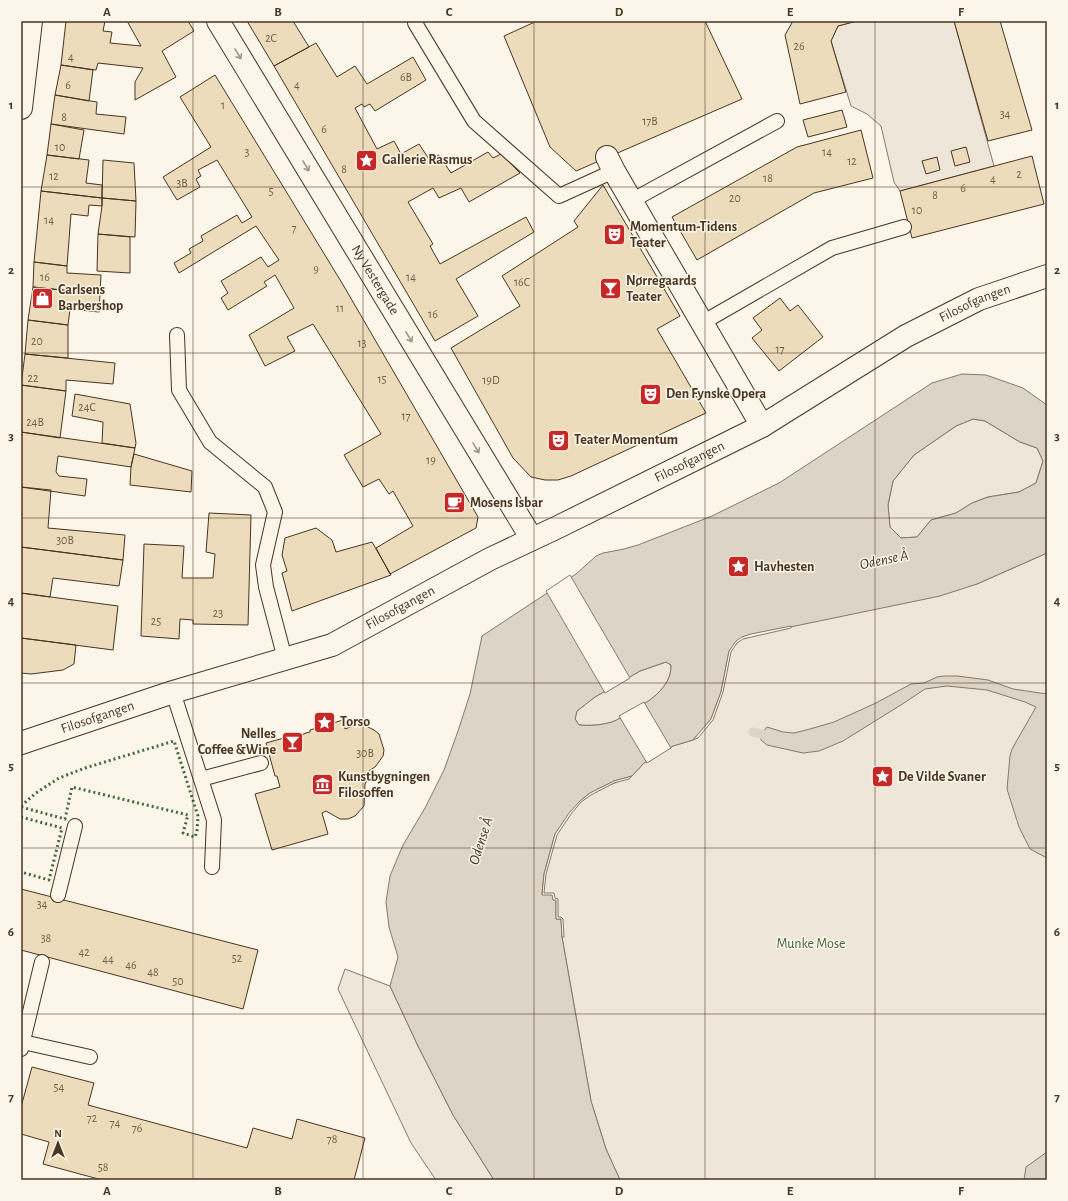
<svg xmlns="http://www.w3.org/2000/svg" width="1068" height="1201" font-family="'Alegreya Sans',sans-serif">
	<rect width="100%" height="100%" fill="#fbf6e9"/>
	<path fill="#ede6d9" stroke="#887966" d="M857 21H954L994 166 900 191 894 182 881 126 867 114 851 106 831 41 838 26Z
		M973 419 985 421 1020 442 1037 448 1043 461 1036 483 1019 492 988 497 972 503 956 513 931 520 917 537 901 538 890 527 888 505 893 481 914 455 956 426Z
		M1047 553V1180H620L606 1149 591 1101 562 937 561 919H556L542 895 544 874 555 834 569 813 590 793 632 776 644 763 673 746 693 740 729 651 736 641 751 634 977 584Z
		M666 662 671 665C672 688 647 703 629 713 624 716 618 720 612 722 602 725 590 726 579 725L575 719 577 711 595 697 640 671Z
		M345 969 390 986 418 1046 453 1115 494 1180H436L411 1143 338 989Z"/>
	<path fill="#dcd4c6" stroke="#887966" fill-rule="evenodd" d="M962 374 986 375 1023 388 1047 405V553L977 584 940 596 742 637 729 651 721 692 711 719 693 740 673 746 644 763 632 776 614 781 590 793 580 801 555 834 544 874 542 894 553 895V900L556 899V919H561L562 937 591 1101 606 1149 620 1180H494L453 1115 418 1046 390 986 398 957 389 927 386 902 390 876 403 845 425 808 444 770 458 731 470 694 482 636 576 574 596 556 603 553 624 549 638 545 712 516 779 483 932 383ZM973 419 985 421 1020 442 1037 448 1043 461 1036 483 1019 492 988 497 972 503 956 513 931 520 917 537 901 538 890 527 888 505 893 481 914 455 956 426ZM666 662 671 665C672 688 647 703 629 713 623 716 618 720 612 722 602 725 590 726 579 725L575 719 577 711 595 697 640 671Z
		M944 676H957L988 680 1013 689 1047 694V858L1030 849 1019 827 1007 789 1010 756 1012 749 1036 707 1025 702 987 690 947 686 925 689 904 703 843 741 819 751 803 753 767 745 761 740V734L767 727 783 732 794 733 810 729 834 722 876 703 911 684 924 683 937 677Z
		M1047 1152V1180H1024L1026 1167Z"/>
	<path fill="#fbf6e9" stroke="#887966" d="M570 575 630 678 605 693 546 591Z
		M791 626V628L743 639 737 643 731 652 723 692 713 720 698 738 693 740 711 719 721 692 729 651 736 641 742 637 751 634Z
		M644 702 671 748 647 763 619 716Z
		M632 776 629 779 614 783 591 795 581 802 571 814 557 835 546 874 544 893H554L555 898 558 899V917H561L563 919 564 937H562L561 919H556V900H553L552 895H542L544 874 555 834 569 813 580 801 590 793 614 781Z"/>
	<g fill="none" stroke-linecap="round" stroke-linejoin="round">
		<path stroke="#dcd4c6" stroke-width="9" d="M753 732 773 737"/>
	</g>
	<path fill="#ecdcbc" stroke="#4a3520" d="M66 21H105L103 31 112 32 110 43 141 46 127 21H188L194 31 162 51 176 77 135 100V82L143 68 98 63 96 70 61 65Z
		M247 21H293L309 47 274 66Z
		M537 21H705L742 99 576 171 550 147 504 36Z
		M793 21H857L838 26 831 41 846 92 800 104 785 35Z
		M954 21H1000L1032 130 988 141Z
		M316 43 337 77 355 66 367 84 413 57 426 80 375 111 370 104 364 107 362 104 355 108 377 149 394 141 401 154 419 144 429 159 439 155 451 173 488 152 493 158 501 154 520 173 469 202 461 188 439 198 433 188 408 202 433 244 430 246 440 264 526 217 534 232 456 279 478 316 435 341 274 66Z
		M61 65 93 70 89 101 55 95Z
		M215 75 342 283 478 517 476 528 390 574 376 548 413 526 393 491 389 494 379 479 363 487 344 455 381 434 313 324 287 337 295 351 265 366 249 335 294 308 275 275 264 282 267 286 228 310 221 298 228 293 221 281 261 257 268 267 279 260 256 226 179 273 174 263 191 253 189 249 203 241 201 236 237 215 242 223 252 217 217 160 198 170 201 176 196 179 200 187 177 200 163 177 211 147 180 97Z
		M55 95 97 102 96 114 126 117 124 134 51 124Z
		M842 110 847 127 808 137 803 120Z
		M51 124 84 130 79 159 47 155Z
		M861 130 873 178 814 193 697 260 672 217 797 147Z
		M966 147 970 162 955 166 951 151Z
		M47 155 89 160 86 183 102 185V198L41 191Z
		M1032 156 1044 204 912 238 900 191Z
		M937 157 940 170 926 174 922 161Z
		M103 160 134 163 136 201 102 198Z
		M603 185 680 316 657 329 706 413 571 476 558 480H545L531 477 513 458 451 348 520 306 502 276 578 227 574 221Z
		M41 191 102 198V206L89 205 88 216 71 214 67 266 34 262Z
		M102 198 136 201 135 237 98 234 102 206Z
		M98 234 130 237V273L97 271Z
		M34 262 67 266V273L101 275 100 294 33 287Z
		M33 287 100 294 99 312 70 309 68 325 28 320Z
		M780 298 790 311 798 305 823 337 779 371 752 338 762 330 753 318Z
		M28 320 68 325V358L25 354Z
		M25 354 115 363 113 384 66 380V391L21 385Z
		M21 385 66 391 60 438 21 432Z
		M75 394 130 404 136 443 135 448 102 443 103 422 72 416Z
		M21 432 135 448 131 467 58 456 56 472 59 476 87 479 85 496 21 487Z
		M134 454 192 471 191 492 130 485 131 467Z
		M21 487 51 490 48 528 125 535 123 560 21 547Z
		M209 513 251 515 248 625 193 624V620L180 619 179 639 141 636 144 544 184 546 182 578H213L215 554 206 552Z
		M316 528 332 540 336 552 372 542 391 575 292 611 282 573 287 571 282 555 285 538Z
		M21 547 123 560 119 586 53 578 50 597 21 593Z
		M21 593 118 606 113 650 21 638Z
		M21 638 76 645 74 664 63 670 31 674 21 673Z
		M343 720 345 729 353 726 360 725 366 726 374 730 379 734 384 750 383 756 376 766 369 771 368 779 365 784 364 806 355 816 348 819H340L326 811 322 813 328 834 272 850 255 794 280 787 277 776H275L266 743 298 734 299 736 306 733 310 732V730Z
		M21 889 258 950 243 1009 21 950Z
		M32 1067 94 1083 88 1105 247 1148 253 1128 292 1139 297 1119 365 1138 354 1180H102L43 1164 49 1142 21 1134V1107Z"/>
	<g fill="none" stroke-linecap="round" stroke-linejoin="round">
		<defs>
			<path id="service" d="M415 21V23L474 121 559 196 614 171
				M631 201 777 121
				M702 323 832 248 904 227
				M177 335 179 390 210 442 265 487 275 512 263 565 266 587 285 659
				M173 692 214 820 212 867
				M201 779 261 763
				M58 895 75 826
				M23 1042 90 1057
				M21 1049 42 962"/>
			<g id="minor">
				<path id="s1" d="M218 21 532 539"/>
				<path d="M21 108 31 21"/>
				<path d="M607 157 614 171 762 426"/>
			</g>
			<g id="secondary">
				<path id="s2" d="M21 743 173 692 332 645 490 559 558 527 762 426 906 336 979 299 1047 276"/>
			</g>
		</defs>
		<use href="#service" stroke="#4a3520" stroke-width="16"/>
		<use href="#minor" stroke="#4a3520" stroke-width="24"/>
		<use href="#secondary" stroke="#4a3520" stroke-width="24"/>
		<use href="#service" stroke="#fbf6e9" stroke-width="14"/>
		<use href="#minor" stroke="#fbf6e9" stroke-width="22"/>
		<use href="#secondary" stroke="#fbf6e9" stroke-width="22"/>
		<path stroke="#436837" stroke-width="3" stroke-dasharray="2 3" stroke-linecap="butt" d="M21 806 36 793 59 778 85 768 174 741 198 816 197 831 195 837 183 833 188 815 72 787 65 819 21 807
			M21 817 62 828 49 880 21 872"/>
	</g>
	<defs><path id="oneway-shaft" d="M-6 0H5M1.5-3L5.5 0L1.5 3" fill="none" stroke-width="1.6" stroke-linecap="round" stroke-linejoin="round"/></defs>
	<g stroke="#a29684">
		<use href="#oneway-shaft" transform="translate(238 54) rotate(59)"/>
		<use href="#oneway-shaft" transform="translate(306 166) rotate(59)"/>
		<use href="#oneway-shaft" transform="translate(409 337) rotate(59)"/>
		<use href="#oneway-shaft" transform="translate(476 448) rotate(59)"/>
	</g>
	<path fill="none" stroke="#4a3520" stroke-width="1" stroke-opacity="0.55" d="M193 21V1180M363 21V1180M534 21V1180M705 21V1180M875 21V1180M21 187H1047M21 353H1047M21 518H1047M21 683H1047M21 848H1047M21 1014H1047"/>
	<defs>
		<symbol id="sight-square" viewBox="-11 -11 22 22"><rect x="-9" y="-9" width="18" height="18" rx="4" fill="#c62828" stroke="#fbf6e9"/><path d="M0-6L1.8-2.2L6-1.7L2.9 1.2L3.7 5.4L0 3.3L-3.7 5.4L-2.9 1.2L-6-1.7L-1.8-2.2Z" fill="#fff"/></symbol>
		<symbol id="theatre-square" viewBox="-11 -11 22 22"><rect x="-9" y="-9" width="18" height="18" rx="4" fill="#c62828" stroke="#fbf6e9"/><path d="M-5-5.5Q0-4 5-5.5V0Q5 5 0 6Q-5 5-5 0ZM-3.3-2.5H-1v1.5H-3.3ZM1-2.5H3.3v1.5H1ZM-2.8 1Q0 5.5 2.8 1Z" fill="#fff"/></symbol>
		<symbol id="bar-square" viewBox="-11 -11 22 22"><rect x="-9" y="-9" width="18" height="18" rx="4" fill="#c62828" stroke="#fbf6e9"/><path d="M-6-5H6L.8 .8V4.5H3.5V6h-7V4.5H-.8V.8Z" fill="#fff"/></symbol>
		<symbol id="shop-square" viewBox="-11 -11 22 22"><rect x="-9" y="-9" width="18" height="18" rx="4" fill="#c62828" stroke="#fbf6e9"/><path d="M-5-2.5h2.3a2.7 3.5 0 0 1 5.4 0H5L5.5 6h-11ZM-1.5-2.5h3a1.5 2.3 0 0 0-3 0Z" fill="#fff"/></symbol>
		<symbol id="cafe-square" viewBox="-11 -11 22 22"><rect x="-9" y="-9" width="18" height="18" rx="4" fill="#c62828" stroke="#fbf6e9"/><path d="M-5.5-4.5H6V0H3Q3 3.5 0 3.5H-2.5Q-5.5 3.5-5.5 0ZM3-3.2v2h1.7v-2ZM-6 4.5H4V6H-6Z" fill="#fff"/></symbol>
		<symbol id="museum-square" viewBox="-11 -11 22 22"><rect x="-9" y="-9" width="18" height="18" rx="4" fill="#c62828" stroke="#fbf6e9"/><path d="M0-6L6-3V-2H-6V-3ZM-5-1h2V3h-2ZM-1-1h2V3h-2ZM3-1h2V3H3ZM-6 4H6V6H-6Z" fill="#fff"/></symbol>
	</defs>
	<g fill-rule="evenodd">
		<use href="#sight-square" x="354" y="148" width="25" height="25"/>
		<use href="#theatre-square" x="602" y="222" width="25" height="25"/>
		<use href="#bar-square" x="598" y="276" width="25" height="25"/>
		<use href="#shop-square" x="30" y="286" width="25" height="25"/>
		<use href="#theatre-square" x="638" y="382" width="25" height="25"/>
		<use href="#theatre-square" x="546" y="428" width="25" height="25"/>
		<use href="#cafe-square" x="442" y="490" width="25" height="25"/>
		<use href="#sight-square" x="726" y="554" width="25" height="25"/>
		<use href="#sight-square" x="312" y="710" width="25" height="25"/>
		<use href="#bar-square" x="280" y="730" width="25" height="25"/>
		<use href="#sight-square" x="870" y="764" width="25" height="25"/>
		<use href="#museum-square" x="310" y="772" width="25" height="25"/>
	</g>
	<g text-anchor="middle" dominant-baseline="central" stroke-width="3" stroke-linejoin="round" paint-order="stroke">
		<g font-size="12" fill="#725f47">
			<text x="271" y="38">2C</text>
			<text x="799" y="46">26</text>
			<text x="71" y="57">4</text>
			<text x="406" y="77">6B</text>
			<text x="68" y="85">6</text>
			<text x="297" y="85">4</text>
			<text x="223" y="105">1</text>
			<text x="1005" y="114">34</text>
			<text x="64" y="117">8</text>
			<text x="650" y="121">17B</text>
			<text x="324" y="129">6</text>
			<text x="60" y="147">10</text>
			<text x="247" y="152">3</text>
			<text x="827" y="152">14</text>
			<text x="852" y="161">12</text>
			<text x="344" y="169">8</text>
			<text x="1019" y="174">2</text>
			<text x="54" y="176">12</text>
			<text x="768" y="178">18</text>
			<text x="993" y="179">4</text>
			<text x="182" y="183">3B</text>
			<text x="963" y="188">6</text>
			<text x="271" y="191">5</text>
			<text x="935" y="195">8</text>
			<text x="735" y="198">20</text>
			<text x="917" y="210">10</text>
			<text x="49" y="220">14</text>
			<text x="294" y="228">7</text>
			<text x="316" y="269">9</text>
			<text x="45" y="277">16</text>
			<text x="411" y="277">14</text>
			<text x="522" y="282">16C</text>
			<text x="340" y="308">11</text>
			<text x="433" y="314">16</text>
			<text x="37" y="341">20</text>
			<text x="362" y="343">13</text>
			<text x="780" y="349">17</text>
			<text x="33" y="378">22</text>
			<text x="382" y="379">15</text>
			<text x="491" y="380">19D</text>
			<text x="87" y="407">24C</text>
			<text x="406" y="416">17</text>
			<text x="35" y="422">24B</text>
			<text x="431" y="460">19</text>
			<text x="65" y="540">30B</text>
			<text x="218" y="613">23</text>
			<text x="156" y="621">25</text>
			<text x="365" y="753">30B</text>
			<text x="42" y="904">34</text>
			<text x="46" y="938">38</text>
			<text x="84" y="952">42</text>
			<text x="237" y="958">52</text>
			<text x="108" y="959">44</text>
			<text x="131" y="965">46</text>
			<text x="153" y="972">48</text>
			<text x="178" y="981">50</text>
			<text x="59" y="1087">54</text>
			<text x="92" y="1118">72</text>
			<text x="115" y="1123">74</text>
			<text x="137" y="1128">76</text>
			<text x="332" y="1139">78</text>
			<text x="103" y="1167">58</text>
		</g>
		<g font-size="14" font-weight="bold" fill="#4a3520" stroke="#fbf6e9" text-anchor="start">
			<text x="382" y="160">Gallerie Rasmus</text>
			<text x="630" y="227">Momentum-Tidens<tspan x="630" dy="16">Teater</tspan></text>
			<text x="626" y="281">Nørregaards<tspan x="626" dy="16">Teater</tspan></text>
			<text x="58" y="290">Carlsens<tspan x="58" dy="16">Barbershop</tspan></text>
			<text x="666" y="394">Den Fynske Opera</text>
			<text x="574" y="440">Teater Momentum</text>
			<text x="470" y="503">Mosens Isbar</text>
			<text x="754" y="567">Havhesten</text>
			<text x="340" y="722">Torso</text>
			<text x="276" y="734" text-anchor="end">Nelles<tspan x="276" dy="16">Coffee &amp;Wine</tspan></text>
			<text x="338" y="777">Kunstbygningen<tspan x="338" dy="16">Filosoffen</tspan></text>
			<text x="898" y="777">De Vilde Svaner</text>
		</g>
		<g font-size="14" fill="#4a3520" stroke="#fbf6e9">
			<text stroke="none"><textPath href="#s1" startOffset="303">Ny Vestergade</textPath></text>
			<text stroke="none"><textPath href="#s2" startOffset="1055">Filosofgangen</textPath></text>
			<text stroke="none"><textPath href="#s2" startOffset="728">Filosofgangen</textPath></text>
			<text stroke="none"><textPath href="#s2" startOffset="404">Filosofgangen</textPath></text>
			<text stroke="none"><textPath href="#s2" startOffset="81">Filosofgangen</textPath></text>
		</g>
		<g font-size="14" fill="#436837" stroke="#fbf6e9">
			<text x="811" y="944">Munke Mose</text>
		</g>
		<g font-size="15" font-style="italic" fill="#4a3520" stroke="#fbf6e9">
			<text transform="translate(884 560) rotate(-12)">Odense Å</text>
			<text transform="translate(481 841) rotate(-72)">Odense Å</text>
		</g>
	</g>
	<rect width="1068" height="1201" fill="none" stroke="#fbf6e9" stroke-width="44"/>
	<g transform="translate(58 1143)" stroke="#fbf6e9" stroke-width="3" paint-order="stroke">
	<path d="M0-3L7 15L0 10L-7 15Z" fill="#4a3520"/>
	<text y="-6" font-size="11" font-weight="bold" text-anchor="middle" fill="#4a3520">N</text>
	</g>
	<rect x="22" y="22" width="1024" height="1157" fill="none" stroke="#4a3520" stroke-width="1.5"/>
	<g font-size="13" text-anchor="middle" font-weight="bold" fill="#4a3520">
		<text x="107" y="16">A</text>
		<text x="278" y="16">B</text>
		<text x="449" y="16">C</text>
		<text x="619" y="16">D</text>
		<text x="790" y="16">E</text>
		<text x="961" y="16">F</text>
		<text x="11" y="109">1</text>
		<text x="1057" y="109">1</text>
		<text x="11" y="274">2</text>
		<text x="1057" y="274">2</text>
		<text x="11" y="440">3</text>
		<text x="1057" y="440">3</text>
		<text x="11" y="605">4</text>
		<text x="1057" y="605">4</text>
		<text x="11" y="770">5</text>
		<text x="1057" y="770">5</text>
		<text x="11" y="936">6</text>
		<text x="1057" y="936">6</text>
		<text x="11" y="1101">7</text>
		<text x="1057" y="1101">7</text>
		<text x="107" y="1195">A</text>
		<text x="278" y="1195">B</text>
		<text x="449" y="1195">C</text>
		<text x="619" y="1195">D</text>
		<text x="790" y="1195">E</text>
		<text x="961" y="1195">F</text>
	</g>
</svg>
